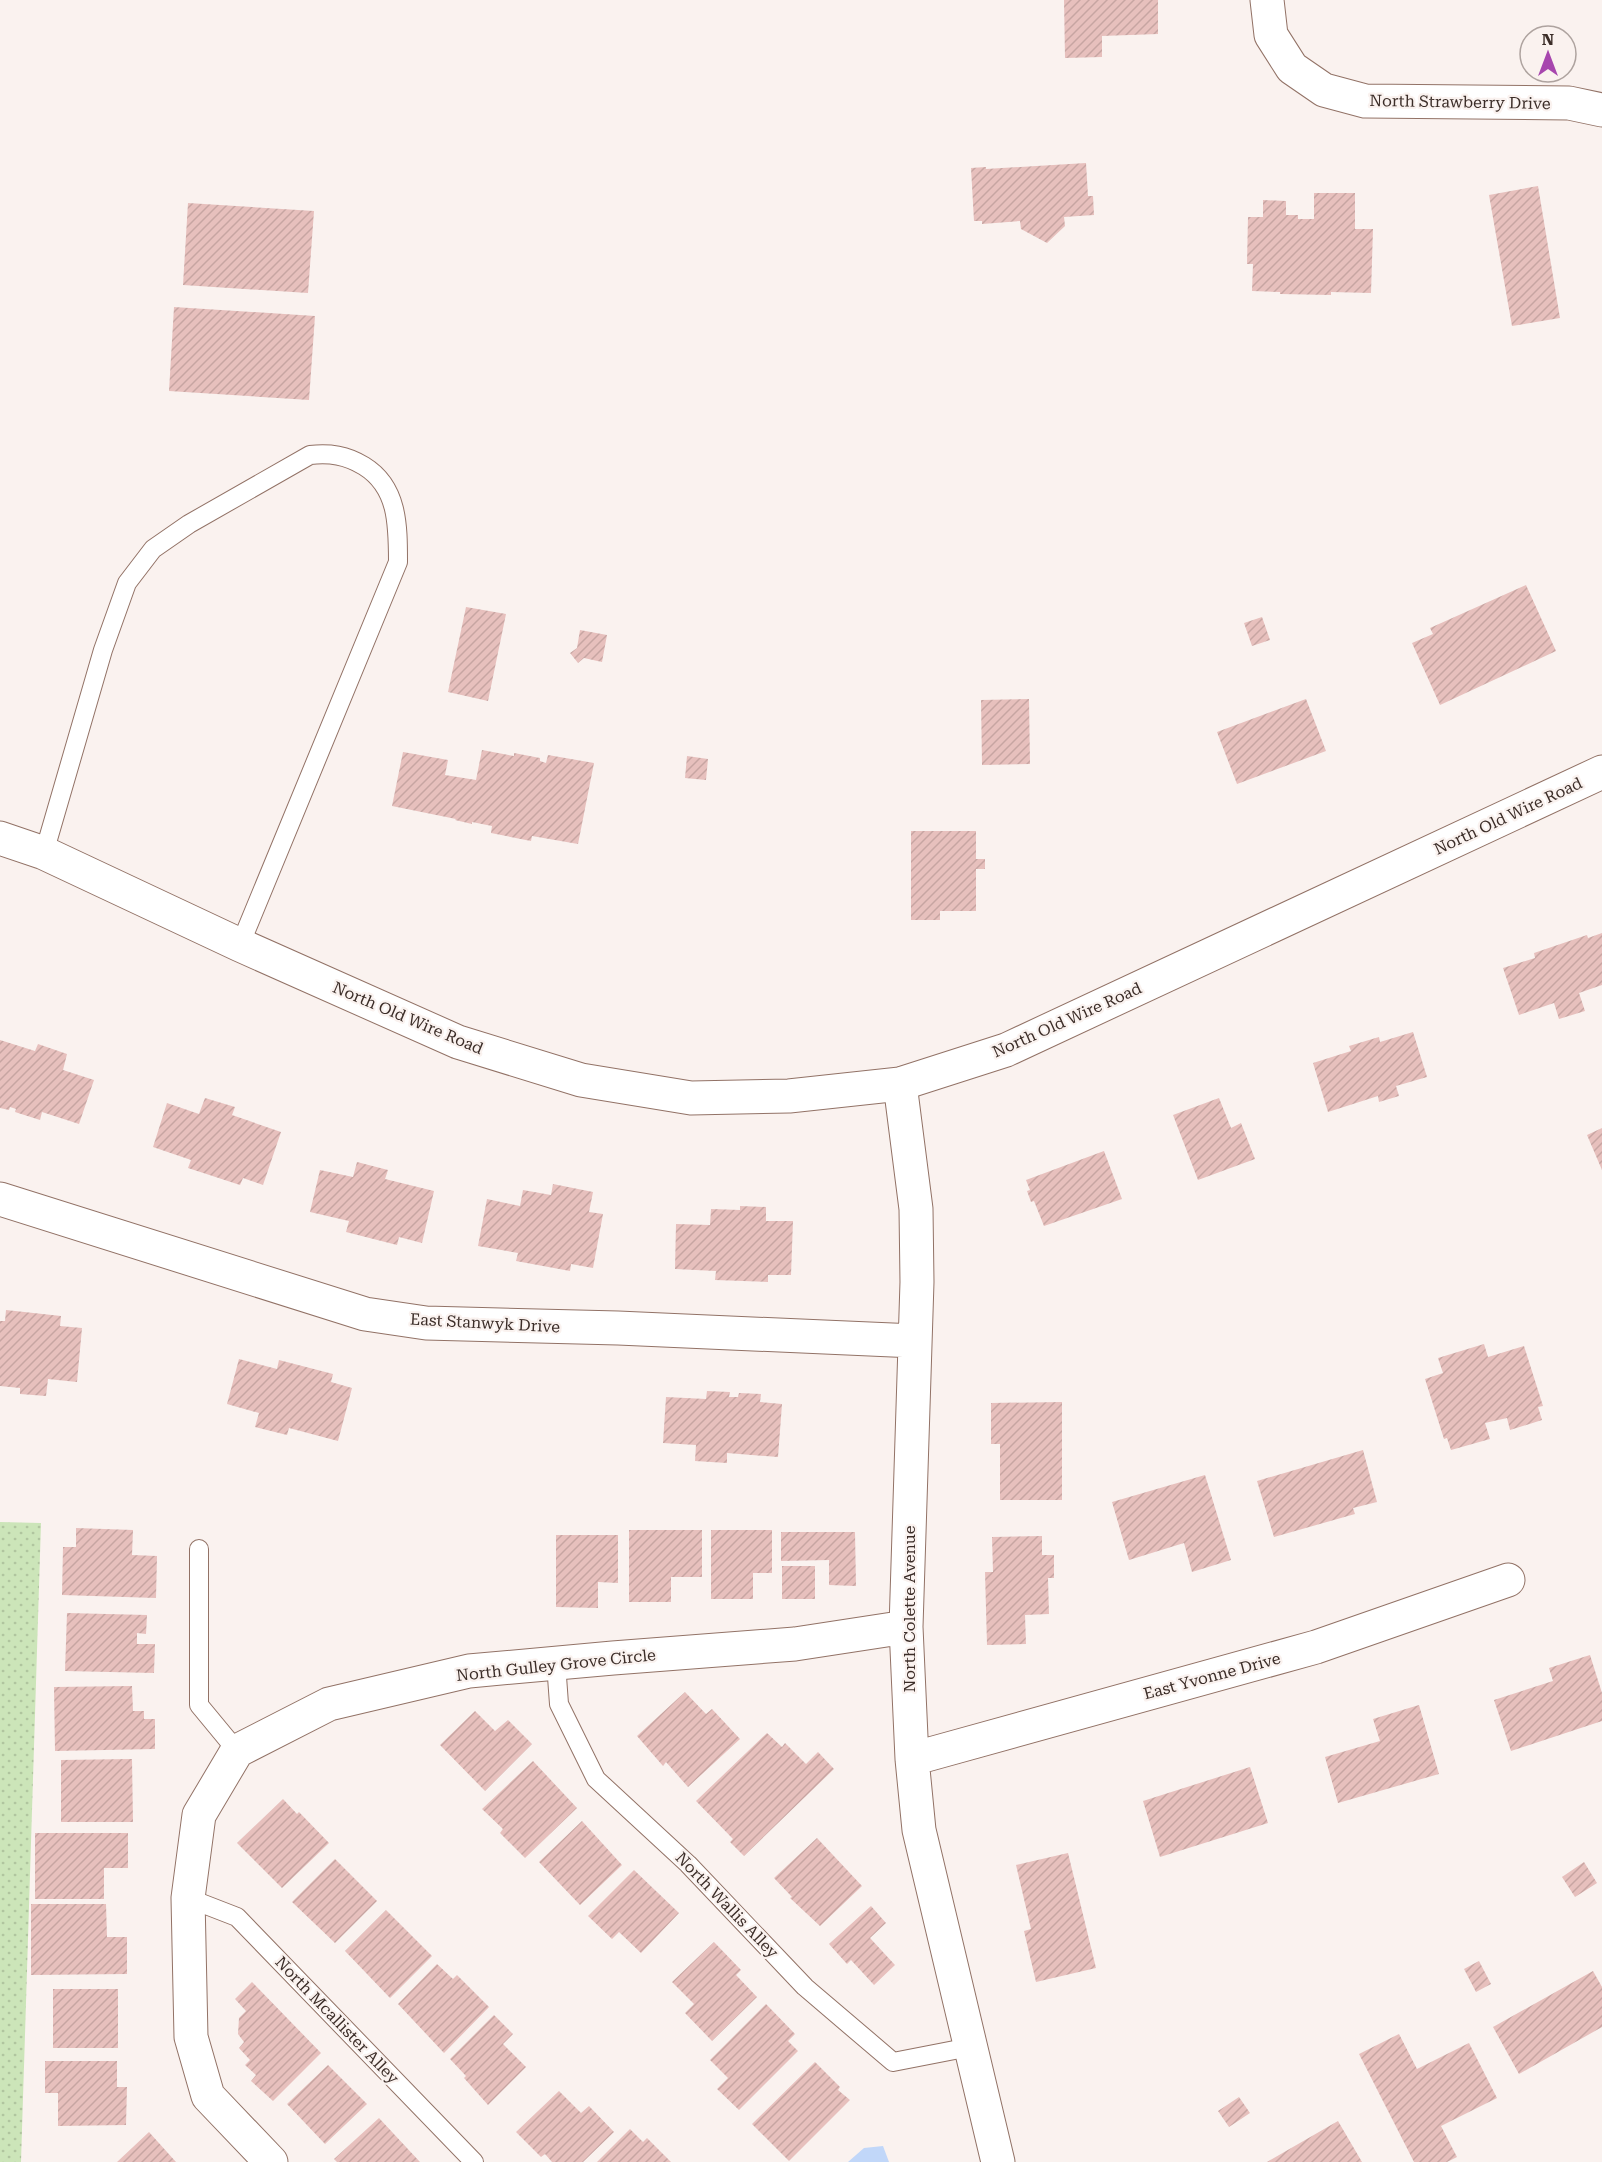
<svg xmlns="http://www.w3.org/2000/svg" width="1602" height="2162" font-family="'Roboto Serif',serif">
	<defs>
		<pattern id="grass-dots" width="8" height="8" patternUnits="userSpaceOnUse" patternTransform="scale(1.5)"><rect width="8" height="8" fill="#cce5b9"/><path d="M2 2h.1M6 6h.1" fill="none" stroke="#b0c59f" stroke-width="1.8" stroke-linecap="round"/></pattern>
		<pattern id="building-hatch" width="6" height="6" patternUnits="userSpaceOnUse" patternTransform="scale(1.5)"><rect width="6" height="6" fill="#e7c0bd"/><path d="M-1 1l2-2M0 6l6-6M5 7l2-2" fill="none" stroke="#c7a5a2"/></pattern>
	</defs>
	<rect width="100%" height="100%" fill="#faf2ef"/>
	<path fill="url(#grass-dots)" d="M0 1522 41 1523 21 2162H0Z"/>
	<path fill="#c1d7f9" d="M883 2146 889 2162H848L864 2148Z"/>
	<path fill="url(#building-hatch)" d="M1064 0H1158V34L1102 36V57L1065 58Z
		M1086 163 1088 196H1093L1094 215 1064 217 1065 226 1047 243 1021 229 1020 221 982 224V221H974L971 168 986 167V169Z
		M1538 186 1560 318 1512 326 1489 195Z
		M1314 193H1355V229H1373L1371 293 1331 292V295L1280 294V292L1252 291 1253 264H1247L1248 217H1263V200L1286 201V215H1298V219H1314Z
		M188 203 314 211 308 293 183 285Z
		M174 307 315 316 309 400 169 391Z
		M1526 585 1556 651 1440 705 1412 643 1433 634 1430 628Z
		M466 607 506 614 488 701 448 692Z
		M1262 617 1270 640 1252 646 1244 623Z
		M580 630 607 635 602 662 584 658 578 663 570 653 577 648Z
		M1029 699 1030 764 982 765 981 700Z
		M1306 699 1326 751 1237 784 1217 732Z
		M482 750 514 756V753L540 758V761L546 763 548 755 594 763 578 844 532 836 531 841 491 833 492 826 472 822V824L455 820 456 819 392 806 403 752 448 760 445 775 476 780Z
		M687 756 708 759 706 780 685 778Z
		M911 831H976V859H985V869H976V911H940V920H911Z
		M1602 933V985L1579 993 1585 1011 1559 1019 1554 1003 1519 1015 1503 968 1535 958 1534 953 1587 935 1588 938Z
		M1413 1032 1427 1077 1396 1086 1399 1096 1379 1102 1378 1096 1328 1112 1313 1063 1351 1051 1349 1046 1379 1037 1380 1042Z
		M0 1040 35 1051 38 1044 67 1054 63 1070 94 1080 79 1124 42 1112 40 1120 15 1112 16 1109 10 1107 9 1110 0 1108Z
		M205 1098 235 1107 232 1115 281 1132 263 1185 243 1178 240 1185 188 1168 191 1160 153 1147 167 1103 199 1114Z
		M1219 1098 1231 1128 1241 1123 1255 1159 1198 1180 1173 1115Z
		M1602 1128V1170L1587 1135Z
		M1104 1151 1122 1199 1044 1226 1034 1201 1031 1202 1027 1191 1030 1190 1026 1180Z
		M357 1162 388 1170 385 1179 434 1191 422 1243 399 1237 397 1245 346 1232 349 1221 310 1212 320 1170 353 1177Z
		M553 1184 593 1192 589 1212 603 1214 593 1268 571 1264 570 1271 516 1261 518 1253 478 1246 487 1199 520 1206 523 1190 551 1195Z
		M740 1206 766 1207V1221H793L791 1275H768V1282L715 1280 716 1271 675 1269 676 1224 710 1225 711 1209 740 1210Z
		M6 1310 61 1316 60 1326 82 1328 77 1382 48 1379 46 1396 20 1394V1388L0 1386V1321H5Z
		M1484 1344 1488 1357 1524 1346 1543 1406 1538 1407 1542 1420 1510 1430 1507 1418 1485 1423 1490 1439 1451 1450 1447 1438 1444 1439 1425 1379 1443 1373 1438 1358Z
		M239 1359 277 1369 279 1360 333 1374 331 1382 352 1388 338 1441 289 1428 287 1435 255 1427 259 1413 227 1404Z
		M707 1391 730 1392 729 1397H738L739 1393 761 1394 760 1402 782 1404 778 1457 727 1453V1463L695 1461 696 1445 663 1443 666 1397 706 1399Z
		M1062 1402V1500H1000V1444H991V1403Z
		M1363 1450 1377 1502 1353 1508 1355 1514 1274 1537 1257 1481Z
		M1205 1475 1231 1560 1192 1572 1184 1543 1129 1560 1112 1502Z
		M76 1528 133 1530 132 1555 157 1556 156 1598 62 1595 63 1547H76Z
		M629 1530H702V1577H671V1602H629Z
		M711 1530H772V1573H753V1599H711Z
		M781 1532H855L856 1586 829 1585V1560L781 1561Z
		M556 1535H618V1583L598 1582V1608L556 1607Z
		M1042 1536V1555H1054V1578H1048L1049 1614 1025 1615 1026 1644 987 1645 985 1572H993L992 1537Z
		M782 1566H815V1599H782Z
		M67 1613 147 1615 146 1634 137 1633V1644H155L154 1673 65 1671Z
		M1590 1655 1602 1693V1721L1511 1751 1494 1700 1553 1681 1549 1668Z
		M132 1686 133 1711H144V1719H155V1749L55 1751 54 1687Z
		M685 1692 706 1714 712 1709 740 1739 688 1787 666 1762 663 1766 637 1736Z
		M1419 1705 1439 1774 1338 1803 1325 1757 1380 1741 1373 1719Z
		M475 1711 495 1731 508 1720 532 1744 485 1791 440 1745Z
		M767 1733 782 1747 785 1743 806 1764 818 1752 834 1769 744 1856 730 1842 733 1839 696 1801Z
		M132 1759 133 1822H61V1760Z
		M533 1761 577 1808 525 1858 500 1833 503 1829 482 1809Z
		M1250 1767 1268 1823 1160 1857 1143 1801Z
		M283 1799 297 1814 299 1812 329 1843 282 1888 237 1843Z
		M582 1821 622 1865 580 1905 539 1862Z
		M35 1833H128V1868H104V1899H35Z
		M817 1838 862 1886 820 1926 790 1898 792 1897 774 1878Z
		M1068 1853 1096 1968 1036 1982 1024 1931 1031 1929 1016 1865Z
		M335 1859 377 1901 335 1943 292 1902Z
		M1584 1862 1597 1883 1575 1897 1562 1877Z
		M634 1870 679 1913 641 1953 619 1932 612 1939 588 1916Z
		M31 1904H106L107 1937H127V1974L31 1975Z
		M871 1906 886 1923 870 1938 895 1965 874 1985 851 1960 847 1964 829 1944Z
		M386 1910 432 1956 390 1998 345 1951Z
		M714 1942 741 1970 736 1975 757 1997 712 2041 685 2013 694 2004 672 1982Z
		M1479 1961 1491 1984 1476 1992 1464 1969Z
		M437 1964 453 1979 457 1975 489 2007 444 2053 398 2004Z
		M1593 1971 1602 1987V2027L1519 2074 1493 2027Z
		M252 1982 321 2053 273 2101 251 2081 256 2075 245 2065 250 2060 239 2048 244 2042 238 2034 239 2018 246 2011 235 1999Z
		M53 1989H118V2048H53Z
		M766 2004 795 2034 788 2041 798 2051 739 2110 717 2089 728 2078 710 2060Z
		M494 2015 513 2034 503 2044 526 2067 488 2105 464 2078 466 2076 450 2059Z
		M1399 2034 1417 2069 1469 2043 1497 2098 1441 2126 1457 2157 1447 2162H1414L1359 2054Z
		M45 2061H117V2087H127L126 2125 58 2126V2093H45Z
		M815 2062 840 2087 838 2090 850 2100 789 2161 752 2124Z
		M328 2065 367 2104 325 2144 287 2104Z
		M559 2091 581 2113 589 2106 614 2132 583 2162H552L545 2154 541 2157 516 2132Z
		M1239 2097 1250 2113 1229 2127 1218 2111Z
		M379 2118 420 2162H337L334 2159Z
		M1338 2121 1362 2162H1267Z
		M630 2129 643 2142 647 2138 671 2162H597Z
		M149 2132 176 2162H117Z"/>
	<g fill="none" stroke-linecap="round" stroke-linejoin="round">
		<defs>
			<path id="lane" d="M44 853 103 650 127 583 153 549 189 524 310 455C330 453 346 455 364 466 398 487 398 525 398 562L240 945
				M199 1549V1705L237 1751
				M556 1663 559 1704 596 1779 688 1864 805 1987 893 2062 970 2047
				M188 1898 237 1917 474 2162"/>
			<path id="street" d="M1267 0 1271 35 1292 68 1324 90 1365 101 1569 103 1602 110
				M900 1084 916 1209 917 1282 906 1627 912 1759 919 1830 998 2162
				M0 1199 365 1314 426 1323 618 1328 915 1341
				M912 1759 1316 1647 1508 1580
				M271 2162 208 2096 191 2037 188 1898 199 1815 237 1751 329 1704 469 1671 613 1658 795 1644 906 1627"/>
			<path id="secondary" d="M0 838 44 853 240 945 458 1042 581 1080 691 1098 789 1096 900 1084 1006 1050 1602 772"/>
		</defs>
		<use href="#lane" stroke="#927266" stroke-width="20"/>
		<use href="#street" stroke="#927266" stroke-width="35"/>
		<use href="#secondary" stroke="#927266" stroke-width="35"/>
		<use href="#lane" stroke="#fff" stroke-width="18"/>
		<use href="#street" stroke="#fff" stroke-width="33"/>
		<use href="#secondary" stroke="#fff" stroke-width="33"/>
	</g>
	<g text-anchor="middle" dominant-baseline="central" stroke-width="4.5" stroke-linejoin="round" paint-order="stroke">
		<g font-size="16" fill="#3b2d28" stroke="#faf2ef">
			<text transform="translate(1460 102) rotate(1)">North Strawberry Drive</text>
			<text transform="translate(1508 816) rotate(-25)">North Old Wire Road</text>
			<text transform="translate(408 1018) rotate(23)">North Old Wire Road</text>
			<text transform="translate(1067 1020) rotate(-24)">North Old Wire Road</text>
			<text transform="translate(485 1323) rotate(3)">East Stanwyk Drive</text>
			<text transform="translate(909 1609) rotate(-90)">North Colette Avenue</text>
			<text transform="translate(556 1665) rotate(-6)">North Gulley Grove Circle</text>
			<text transform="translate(1212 1676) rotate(-15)">East Yvonne Drive</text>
			<text transform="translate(727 1905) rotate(46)">North Wallis Alley</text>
			<text transform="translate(337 2020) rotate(46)">North Mcallister Alley</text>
		</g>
	</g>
	<g transform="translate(1548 54)"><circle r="28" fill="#faf2ef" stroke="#aea39f" stroke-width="1.5"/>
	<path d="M0-4.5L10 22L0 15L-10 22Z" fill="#a746ae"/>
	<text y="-9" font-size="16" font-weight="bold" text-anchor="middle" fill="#3b2d28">N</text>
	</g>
</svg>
